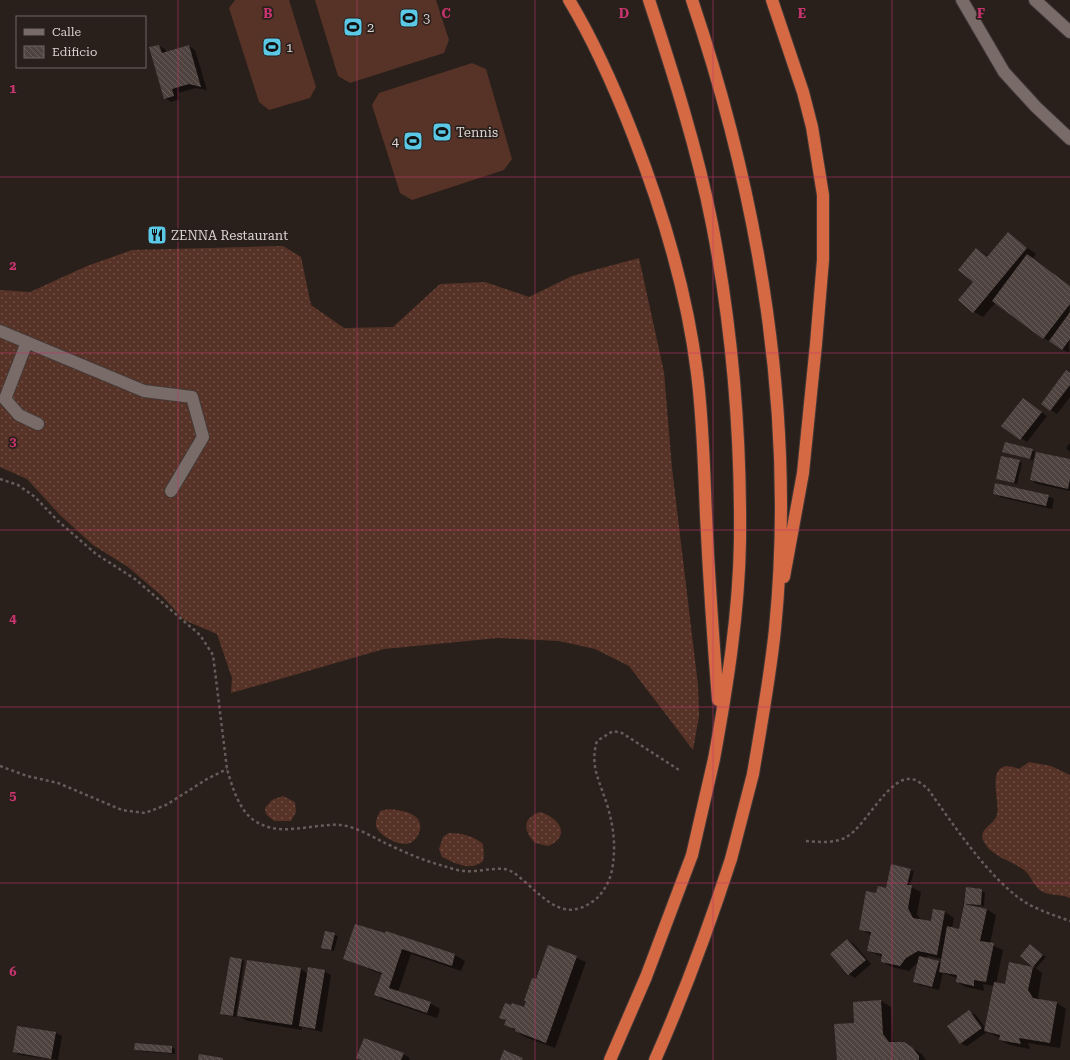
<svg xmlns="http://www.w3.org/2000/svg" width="1070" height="1060" font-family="'Roboto Serif',serif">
	<defs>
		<pattern id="grass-dots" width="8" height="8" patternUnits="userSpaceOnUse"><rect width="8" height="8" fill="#573327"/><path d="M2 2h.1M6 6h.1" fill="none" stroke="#6f5045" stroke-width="1.8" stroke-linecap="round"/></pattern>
		<pattern id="building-back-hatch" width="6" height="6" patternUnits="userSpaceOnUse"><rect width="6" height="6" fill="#4f433f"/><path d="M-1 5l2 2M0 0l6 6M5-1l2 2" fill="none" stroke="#685d5a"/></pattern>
	</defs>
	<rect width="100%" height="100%" fill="#291f1b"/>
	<path fill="url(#grass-dots)" d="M283 246 301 257 311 305 344 328 393 327 440 284 485 282 529 297 572 276 639 258 664 372 672 468 698 685 699 716 693 750 629 666 595 649 559 641 498 638 384 649 231 693 232 678 217 634 184 620 163 597 128 567 93 545 60 515 27 479 0 467V290L30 292 87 266 132 250Z
		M1029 762 1051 766 1070 775V898C1062 894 1051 896 1043 892 1033 887 1032 876 1024 870 1011 860 992 857 984 842 977 829 993 826 997 815 1001 803 982 754 1019 769Z
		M283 796 295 802 296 812 291 821H274L266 814 265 808 272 800Z
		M389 809C397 810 409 811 416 817 424 824 420 838 410 843 400 847 379 836 376 826 375 821 378 816 380 811Z
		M540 812C559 817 572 836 548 846L535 843C523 831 522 818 540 812Z
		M449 833C461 833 474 836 483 844L484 856 483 861C470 872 455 863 442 857L439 849 443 837Z"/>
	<path fill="#573327" d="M235 0H289L316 87 310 98 269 110 259 102 229 8Z
		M315 0H436L449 40 444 53 350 83 338 76Z
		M472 63 486 69 512 159 504 170 412 200 400 193 372 105 379 93Z"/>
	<path fill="#0007" fill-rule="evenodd" d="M159 46 165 49 166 52 189 46 195 50 207 90 196 88 178 93 180 99 171 102 165 98Z
		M1008 234 1036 254 1032 259 1070 286 1069 353 1044 338 996 302 983 317 974 312 977 249 989 257Z
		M1070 373V397L1057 414 1042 404Z
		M1023 399 1047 416 1027 442 1003 425Z
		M1070 443V452L1066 448Z
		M1032 450 1035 452 1033 460 1003 452Z
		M1070 460V491L1037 484 1031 480Z
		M1020 461 1022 463 1017 484 997 479Z
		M994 493 1048 496 1054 499 1052 509 1000 497Z
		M892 865 914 871 910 886 921 892 917 914 921 920 932 922 945 912 954 918 952 928 959 930 966 889 985 892 984 906 974 905V907L986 909 996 915 990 944 1003 950 996 984 1006 985 1010 964 1036 968 1042 973 1038 997 1040 1000 1057 1003 1066 1009 1060 1048 1028 1043 1030 1049 1010 1045 1000 1040 1001 1038 987 1032 967 1046 960 1043 969 1012 976 1015 986 1029 994 986 983 984 984 991 966 987 957 982V978L943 973 939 990 920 985 914 982 919 961 909 971 892 967 882 962 883 957 868 951 871 935 860 929 877 894 886 889ZM928 956 942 959 941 963 924 958Z
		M326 932 338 936 334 951 325 949Z
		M386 932 455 955 465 961 461 971 411 954 398 992 430 1003 440 1009 437 1018 384 1000 375 995 383 975 345 959Z
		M848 940 854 944 871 964 855 978 849 974 832 954Z
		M1030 945 1046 957 1036 968 1034 966Z
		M549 946 586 962 555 1048 525 1037 505 1024 507 1021 501 1018 524 1008Z
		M242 960 244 961 236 1017 224 1015 221 1013Z
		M248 961 301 969 308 974 324 971 331 975 322 1032 302 1027V1030L248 1021 238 1016Z
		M881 1001 891 1007 893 1040 895 1043H903L922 1054 926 1060H838L855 1024Z
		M56 1033 62 1036 58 1060 20 1055 14 1051Z
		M136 1044 172 1047 175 1049V1054L138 1051 135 1050Z
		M403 1054 410 1058 409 1060H361Z"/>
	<path fill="url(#building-back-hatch)" d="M159 45 162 53 189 45 201 87 189 84 172 89 174 96 164 99 149 47Z
		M1008 232 1027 248 973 313 958 300 973 282 958 270 976 248 987 257Z
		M1027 254 1070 286V304L1043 339 992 301Z
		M1070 312V339L1062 350 1049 341Z
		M1066 370 1070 373V385L1050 411 1041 404Z
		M1023 398 1042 412 1020 440 1001 426Z
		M1005 442 1033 449 1030 459 1002 452Z
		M1036 452 1070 459V479L1068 489 1030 480Z
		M1001 456 1020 460 1014 483 996 479Z
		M995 483 1049 495 1046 506 993 494Z
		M891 864 911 869 907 885H912L908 908 913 918 931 921 933 909 945 911 937 955 918 951 906 958 900 966 881 962 882 954 867 951 871 932 859 930 866 891 876 893 878 886 886 888Z
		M966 887 982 889 981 905 964 904Z
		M964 904 987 909 980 941 994 943 986 982 974 980V986L956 982 957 975 939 972 947 926 959 929Z
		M355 924 385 933 386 931 455 954 452 966 402 949 389 988 431 1002 427 1013 374 995 382 973 343 959Z
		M325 931 335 933 331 950 321 948Z
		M847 939 866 960 848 975 830 954Z
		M1030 944 1043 955 1033 967 1020 956Z
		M548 945 577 956 546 1043 515 1031V1029L504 1025 506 1020 499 1018 505 1003 511 1005 512 1003 524 1007 526 1001H524L532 978 536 979Z
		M919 956 939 961 932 987 913 982Z
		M230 957 242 959 233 1016 220 1014Z
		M247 960 301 968 292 1025 237 1016Z
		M1009 962 1033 967 1028 990 1033 998 1057 1002 1050 1043 1019 1038 1021 1044 999 1040 1000 1035 984 1031 994 982 1005 984Z
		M308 967 325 970 315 1029 299 1026Z
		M881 1000 883 1034 889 1042H904L912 1047 919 1056V1060H837L834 1024 854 1023 853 1002Z
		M969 1010 982 1028 960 1044 947 1026Z
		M17 1026 56 1032 51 1059 13 1052Z
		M364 1038 404 1053 401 1060H361L356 1058Z
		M135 1043 172 1046V1053L134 1050Z
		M504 1050 523 1058 522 1060H500Z
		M199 1054 223 1058V1060H198Z"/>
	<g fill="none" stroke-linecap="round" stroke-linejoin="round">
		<defs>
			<path id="minor" d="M962 0 1004 72 1036 107 1070 139
				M1035 0 1070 32
				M0 331 144 391 192 397 203 437 171 491
				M27 342 5 399 19 415 38 424"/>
			<path id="highway" d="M569 0C595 43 615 89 633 135 663 212 687 291 697 373 703 420 704 468 706 515 709 577 713 638 718 700
				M649 0C673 73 697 148 712 224 732 327 741 435 740 540 739 613 727 688 714 759
				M692 0C760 201 796 417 775 629 770 678 761 726 753 774
				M772 0 803 92 812 127 823 195V260L816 344 803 473 784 577
				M610 1060 646 977 692 855
				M655 1060C684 994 709 927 731 859"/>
		</defs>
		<use href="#minor" stroke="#423937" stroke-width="14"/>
		<use href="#highway" stroke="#423937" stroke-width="14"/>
		<path stroke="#665d5a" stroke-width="2.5" stroke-dasharray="3 3" stroke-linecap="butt" d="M0 479 18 485 35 497 58 521 96 554 135 579 200 635 213 655 227 769C232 786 239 811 255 821 281 838 312 823 341 825 356 827 371 836 385 843 404 852 424 861 444 866 450 868 458 871 465 871 477 872 491 868 504 869 512 870 518 876 524 881 548 902 566 923 596 899 604 892 610 880 612 870 616 848 614 829 608 808 601 783 589 767 597 741L613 731 622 733 679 770
			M0 766 27 776 58 783 122 810 145 813 166 805 207 779 227 769
			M806 841C819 842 836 844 848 836 865 826 889 777 910 779 917 779 923 785 928 789 953 824 991 882 1028 904 1041 911 1056 916 1070 921"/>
		<use href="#minor" stroke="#796b67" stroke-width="12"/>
		<use href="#highway" stroke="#d46944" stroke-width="12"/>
		<defs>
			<path id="highway-bridge" d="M692 855 714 759
				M731 859 753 774"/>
		</defs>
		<use href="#highway-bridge" stroke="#423937" stroke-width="14" stroke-linecap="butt"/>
		<use href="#highway-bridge" stroke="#d46944" stroke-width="12"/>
	</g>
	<path fill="none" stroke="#c6346d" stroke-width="1" stroke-opacity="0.55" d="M178 0V1060M357 0V1060M535 0V1060M713 0V1060M892 0V1060M0 177H1070M0 353H1070M0 530H1070M0 707H1070M0 883H1070"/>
	<defs>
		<symbol id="stadium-square" viewBox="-11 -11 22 22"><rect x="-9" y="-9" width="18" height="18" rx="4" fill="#5bc8e6" stroke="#291f1b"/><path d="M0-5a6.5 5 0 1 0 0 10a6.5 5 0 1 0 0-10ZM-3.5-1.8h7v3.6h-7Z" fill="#111"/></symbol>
		<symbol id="restaurant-square" viewBox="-11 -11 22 22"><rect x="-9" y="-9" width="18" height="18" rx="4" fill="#5bc8e6" stroke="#291f1b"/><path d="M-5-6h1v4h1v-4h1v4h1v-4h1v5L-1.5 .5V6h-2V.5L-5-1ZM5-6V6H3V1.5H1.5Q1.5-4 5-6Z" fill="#111"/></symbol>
	</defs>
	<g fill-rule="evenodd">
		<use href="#stadium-square" x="398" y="7" width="22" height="22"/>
		<use href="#stadium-square" x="342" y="16" width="22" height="22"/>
		<use href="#stadium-square" x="261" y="36" width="22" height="22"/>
		<use href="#stadium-square" x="431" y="121" width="22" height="22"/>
		<use href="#stadium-square" x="402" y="130" width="22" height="22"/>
		<use href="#restaurant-square" x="146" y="224" width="22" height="22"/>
	</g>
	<g text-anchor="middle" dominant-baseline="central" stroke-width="3.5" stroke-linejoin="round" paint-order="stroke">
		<g font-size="13" fill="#dbd3d1" stroke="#291f1b" text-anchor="start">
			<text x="423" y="18">3</text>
			<text x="367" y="27">2</text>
			<text x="286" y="47">1</text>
			<text x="456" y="132">Tennis</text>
			<text x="399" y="141" text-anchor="end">4</text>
			<text x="171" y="235">ZENNA Restaurant</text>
		</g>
	</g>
	<g font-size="13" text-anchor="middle" font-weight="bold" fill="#c6346d" stroke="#291f1b" stroke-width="3.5" stroke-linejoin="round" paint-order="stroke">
		<text x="268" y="18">B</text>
		<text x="446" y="18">C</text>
		<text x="624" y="18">D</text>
		<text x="802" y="18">E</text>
		<text x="981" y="18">F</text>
		<text x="13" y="93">1</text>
		<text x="13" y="270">2</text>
		<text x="13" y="446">3</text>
		<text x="13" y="623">4</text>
		<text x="13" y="800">5</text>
		<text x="13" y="976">6</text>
	</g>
	<rect x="16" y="16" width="130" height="52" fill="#291f1b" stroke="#706764"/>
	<rect x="24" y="29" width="20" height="6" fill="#796b67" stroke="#706764"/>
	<text x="52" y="36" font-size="12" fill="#dbd3d1">Calle</text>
	<rect x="24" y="46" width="20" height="12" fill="url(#building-back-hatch)" stroke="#706764"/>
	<text x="52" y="56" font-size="12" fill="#dbd3d1">Edificio</text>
</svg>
